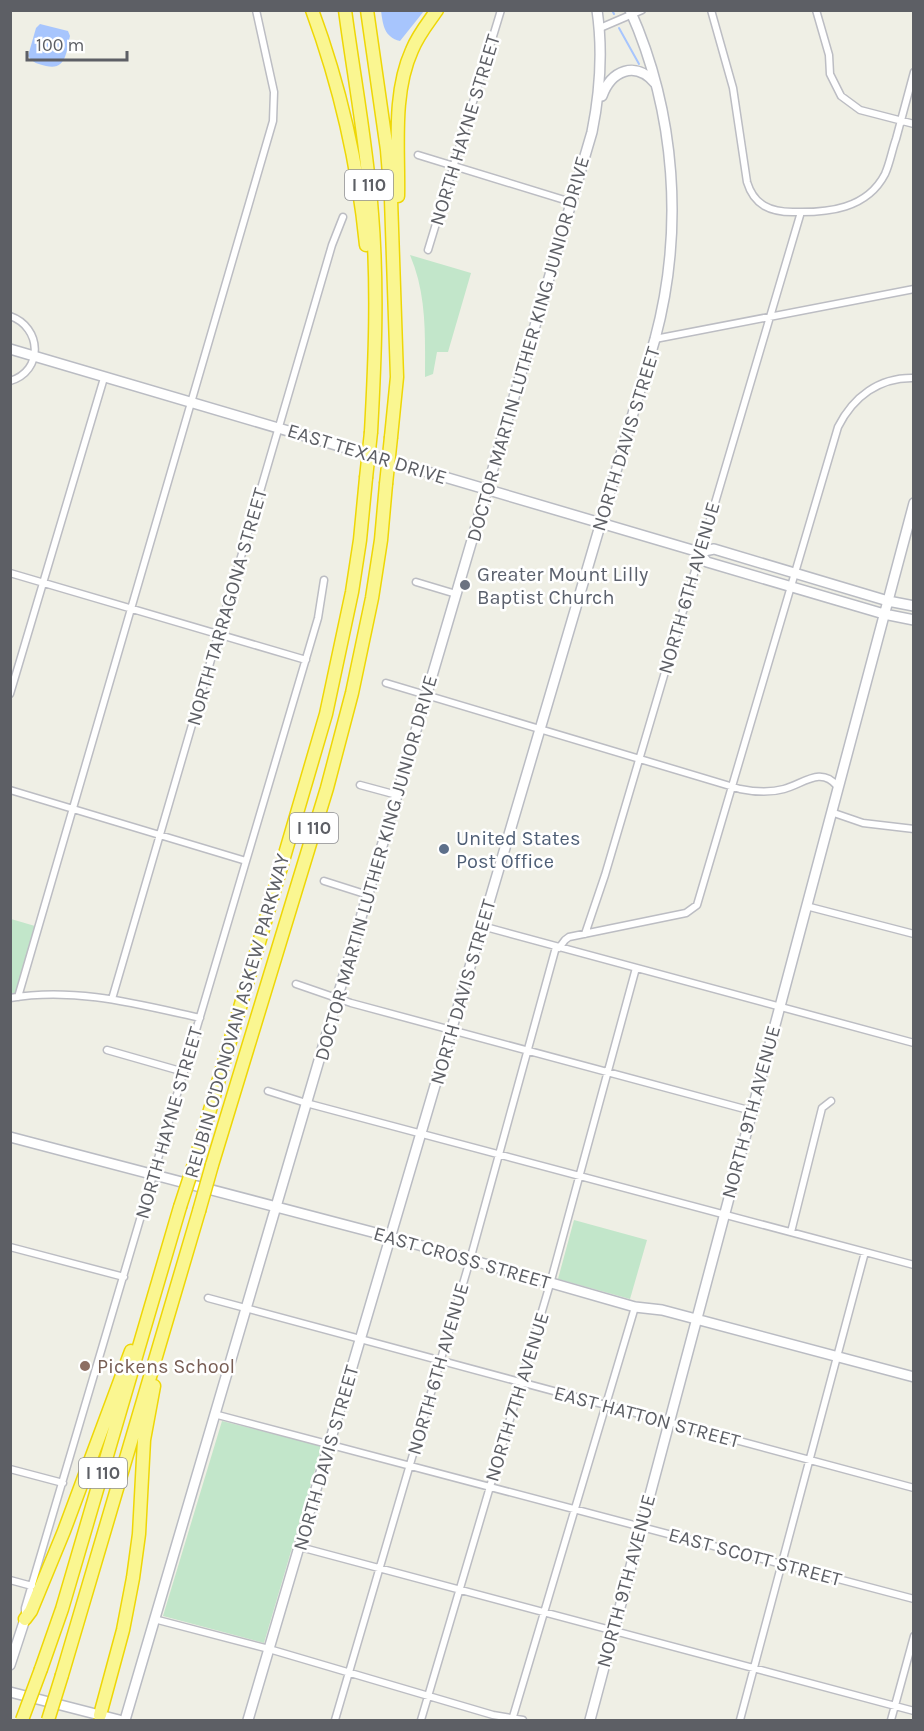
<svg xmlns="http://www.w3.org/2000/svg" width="924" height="1731" font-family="Karla,sans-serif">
	<rect width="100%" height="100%" fill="#efefe5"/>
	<path fill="#c2e6ca" d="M410 255 471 273 448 352H437L433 374 425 377C425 335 427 295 410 255Z
		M11 919 35 926 16 993 11 994Z
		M574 1220 647 1240 630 1299 558 1279Z
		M222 1421 322 1446 264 1643 163 1616Z"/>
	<path fill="#a7c5fd" d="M381 11V10L424 11 400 41C384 37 383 25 381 11Z
		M40 24 68 31 70 36C66 51 67 71 46 66 38 64 33 63 28 56L36 28Z"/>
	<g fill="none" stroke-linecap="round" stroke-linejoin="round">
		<path stroke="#a7c5fd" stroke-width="2" d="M612 10 614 14
			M619 28 639 64"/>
		<defs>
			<path id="street" d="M711 10 733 88 747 182C754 205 770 212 793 212 828 213 867 209 885 174 890 163 892 150 896 139 902 116 908 94 914 72
				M816 10 829 55 830 74 841 96 860 110 914 124
				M600 28 642 10
				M418 155 571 202
				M428 250 501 10
				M10 316C42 327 44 371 10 381
				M655 339 914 289
				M10 573 306 660
				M416 582 456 594
				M386 683 740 789C755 792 770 793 784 789 803 784 821 766 837 786
				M10 694 104 378
				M360 785 397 795
				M10 790 246 861
				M831 812 863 823 914 829
				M324 881 368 895
				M806 906 914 934
				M482 926 914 1043
				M585 934 605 875 801 212
				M559 948 565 940 569 937 686 913 697 905 838 427C853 397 879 377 914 378
				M296 984 351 1003 752 1111
				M18 997 273 121 274 92 256 10
				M10 998C75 987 137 1004 200 1018
				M112 999 332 245 343 217
				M107 1050 184 1072
				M268 1091 306 1103 914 1265
				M791 1232 822 1108 831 1101
				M10 1247 124 1277
				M208 1298 914 1488
				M214 1414 914 1599
				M10 1469 63 1483
				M300 1547 914 1711
				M10 1580 32 1586
				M25 1616V1608L318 618 324 580
				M154 1619 269 1649 493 1715 523 1720
				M335 1720 470 1260 556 947
				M421 1720 550 1284 636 968
				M512 1720 635 1307
				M740 1720 865 1252
				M891 1720 914 1636"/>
			<path id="secondary" d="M602 96C611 71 635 60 655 83
				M10 349C240 418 470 484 699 552L714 549 888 601 914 606
				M699 552 707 562 884 614 914 620
				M10 1137 391 1237 635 1307 662 1310 914 1377
				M10 1665 25 1619
				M10 1692 119 1720
				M125 1720 592 132C600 92 603 51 597 10
				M248 1720 655 339C684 231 676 113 630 10
				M590 1720 914 503"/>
			<path id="highway" d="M312 10C340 86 358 165 366 245
				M345 10C354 78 367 146 372 214 378 287 375 359 371 432
				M367 10 387 150 391 199 397 377 391 437
				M398 196C399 149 392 94 412 50 418 35 428 23 437 10
				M195 1161 326 714 352 592 360 540 366 478
				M212 1165 327 788 352 693 372 598 381 540 386 484
				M25 1619 31 1611 64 1531 131 1351
				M41 1669 62 1609 180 1207
				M62 1675 199 1211
				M100 1715 123 1630 133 1578 139 1534 144 1440 154 1386"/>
		</defs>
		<use href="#street" stroke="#bcbdc3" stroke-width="9"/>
		<use href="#secondary" stroke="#babcc3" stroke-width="12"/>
		<use href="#highway" stroke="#eed706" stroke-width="15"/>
		<use href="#street" stroke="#fff" stroke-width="6"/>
		<use href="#secondary" stroke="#fff" stroke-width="9"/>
		<use href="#highway" stroke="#faf691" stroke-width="12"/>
		<defs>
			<path id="highway-bridge" d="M366 478 371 432
				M386 484 391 437
				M180 1207 195 1161
				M199 1211 212 1165
				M22 1720 41 1669
				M48 1720 62 1675"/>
		</defs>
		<use href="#highway-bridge" stroke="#eed706" stroke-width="15" stroke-linecap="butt"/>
		<use href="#highway-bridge" stroke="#faf691" stroke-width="12"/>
	</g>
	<circle fill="#6b7280" stroke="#fff" stroke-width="2" cx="465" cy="585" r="6"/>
	<circle fill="#5c6f8a" stroke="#fff" stroke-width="2" cx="444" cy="849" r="6"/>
	<circle fill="#8d6e63" stroke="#fff" stroke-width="2" cx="85" cy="1366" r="6"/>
	<g text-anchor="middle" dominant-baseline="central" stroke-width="5" stroke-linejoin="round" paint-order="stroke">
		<g fill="#fff" stroke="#8e8f93" stroke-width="1.5">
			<rect x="345" y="170" width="48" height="30" rx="4.5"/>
			<rect x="290" y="813" width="48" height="30" rx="4.5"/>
			<rect x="79" y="1458" width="48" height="30" rx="4.5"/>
		</g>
		<g font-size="18" font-weight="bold" fill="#5d5f65">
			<text x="369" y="185">I 110</text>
			<text x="314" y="828">I 110</text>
			<text x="103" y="1473">I 110</text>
		</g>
		<g font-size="20" fill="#5d5f65" stroke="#fff">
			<text transform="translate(465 130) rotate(-73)">NORTH HAYNE STREET</text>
			<text transform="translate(528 349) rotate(-74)">DOCTOR MARTIN LUTHER KING JUNIOR DRIVE</text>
			<text transform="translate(626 439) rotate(-73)">NORTH DAVIS STREET</text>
			<text transform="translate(367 454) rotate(17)">EAST TEXAR DRIVE</text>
			<text transform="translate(689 588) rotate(-74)">NORTH 6TH AVENUE</text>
			<text transform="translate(227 607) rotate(-74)">NORTH TARRAGONA STREET</text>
			<text transform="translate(376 868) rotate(-74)">DOCTOR MARTIN LUTHER KING JUNIOR DRIVE</text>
			<text transform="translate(463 992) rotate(-74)">NORTH DAVIS STREET</text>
			<text transform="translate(237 1016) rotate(-74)">REUBIN O'DONOVAN ASKEW PARKWAY</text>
			<text transform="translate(751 1112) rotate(-75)">NORTH 9TH AVENUE</text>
			<text transform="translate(169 1123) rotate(-74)">NORTH HAYNE STREET</text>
			<text transform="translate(462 1258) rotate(16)">EAST CROSS STREET</text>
			<text transform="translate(438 1369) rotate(-74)">NORTH 6TH AVENUE</text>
			<text transform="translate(517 1397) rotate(-73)">NORTH 7TH AVENUE</text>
			<text transform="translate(647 1417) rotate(15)">EAST HATTON STREET</text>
			<text transform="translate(326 1458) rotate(-74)">NORTH DAVIS STREET</text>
			<text transform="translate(755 1557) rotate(15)">EAST SCOTT STREET</text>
			<text transform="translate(626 1581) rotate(-75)">NORTH 9TH AVENUE</text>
		</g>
		<g font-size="20" fill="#5b616d" stroke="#fff" text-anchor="start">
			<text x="477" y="574">Greater Mount Lilly<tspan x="477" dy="23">Baptist Church</tspan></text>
		</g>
		<g font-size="20" fill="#4e5e75" stroke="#fff" text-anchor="start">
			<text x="456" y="838">United States<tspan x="456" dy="23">Post Office</tspan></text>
		</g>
		<g font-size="20" fill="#785e54" stroke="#fff" text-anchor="start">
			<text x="97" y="1366">Pickens School</text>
		</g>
	</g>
	<rect width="924" height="1731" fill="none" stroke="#5d5f65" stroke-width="24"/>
	<path d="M27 51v9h100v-9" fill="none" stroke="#5d5f65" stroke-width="3"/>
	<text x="36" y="51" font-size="18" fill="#5d5f65" stroke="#ffffff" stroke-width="4.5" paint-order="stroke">100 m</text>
</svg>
